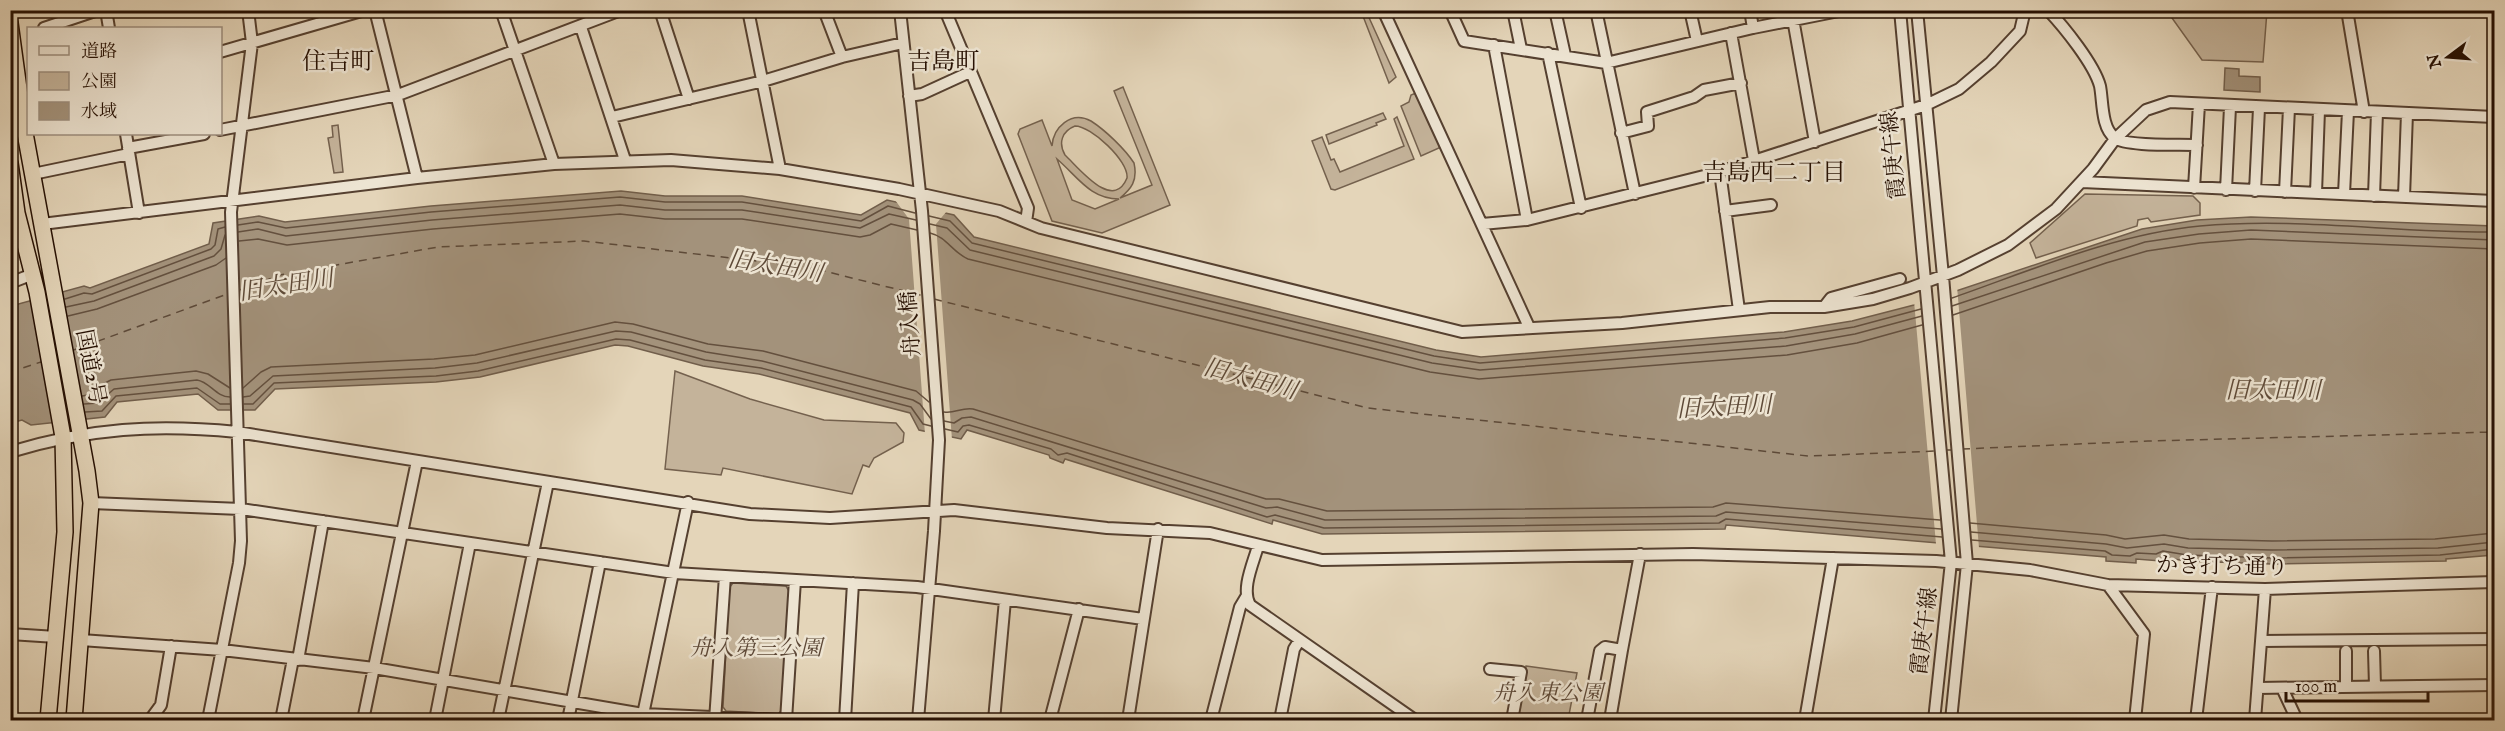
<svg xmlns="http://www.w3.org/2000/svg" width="2505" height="731" font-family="'IM FELL English','Noto Serif JP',serif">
	<rect width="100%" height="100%" fill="#e4d5b9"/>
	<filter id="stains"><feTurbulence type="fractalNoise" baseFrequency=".00333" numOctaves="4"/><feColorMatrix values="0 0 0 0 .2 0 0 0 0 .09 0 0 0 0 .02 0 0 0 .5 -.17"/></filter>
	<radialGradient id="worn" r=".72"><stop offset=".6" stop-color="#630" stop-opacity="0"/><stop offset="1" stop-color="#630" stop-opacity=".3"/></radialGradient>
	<path fill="#c4b39a" stroke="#74614e" stroke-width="1.5" fill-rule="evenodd" d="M1361 11H1366L1396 77 1389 83Z
		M2167 11H2267L2263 62 2202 60Z
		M1123 87 1170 205 1102 233 1052 221 1018 134 1020 129 1042 120 1052 146C1053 128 1071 110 1091 121 1105 130 1125 149 1134 163 1138 181 1131 189 1120 198L1152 185 1114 91ZM1075 126C1091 126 1129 161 1127 178 1113 212 1079 168 1065 155 1058 143 1062 131 1075 126ZM1057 159C1078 177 1090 199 1119 199L1095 209 1072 200Z
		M1416 93 1440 145 1439 148 1421 156 1401 106 1409 102 1411 95Z
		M1383 113 1386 119 1376 123 1377 125 1329 144 1326 135Z
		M1397 117 1414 159 1335 190 1331 189 1312 141 1322 137 1331 160 1334 159 1340 172 1404 146 1394 119Z
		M338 125 343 172 334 173 328 138 333 137 332 126Z
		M2085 194 2193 196 2200 203V215L2151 222 2148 218 2138 220 2137 226 2036 258 2030 243Z
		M675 371 750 399 824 420 896 423 904 433 903 442 874 458 869 467 863 465 852 494 723 468 721 475 665 469Z
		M733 583 786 586 789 591 783 709 778 714 726 711 723 707 729 588Z
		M1526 666 1577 673 1568 720H1537V716L1518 713Z"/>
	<path fill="#a3927b" stroke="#715e4b" stroke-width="1.5" d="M2225 68 2239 69V76L2260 77V92L2224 90Z
		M621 191 665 196H742L861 215 887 200 954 215 974 237 1436 350 1481 357 1784 332 1852 321 1914 305 2142 229 2197 220 2251 217 2494 226V555L2446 559V561L2272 564 2186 561 2162 557 2161 561 2136 559V563L2106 561V557L1726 525 1725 529 1322 534 1273 520 1272 524 1065 459 1063 463 1050 458 1049 455 967 430 961 439 919 430 910 413 759 374 703 366 628 346 615 345 480 377 436 382 275 389 255 410H218L198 394 117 402 105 417 31 425 22 420 11 423V306L84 286 90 288 209 244 213 223 259 216 285 222 431 206Z"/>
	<path fill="#e4d5b9" d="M895 200 947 211 936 224 952 440 925 434 909 219Z
		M1957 286 1979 548 1936 544 1914 301Z"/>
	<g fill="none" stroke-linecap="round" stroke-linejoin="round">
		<path stroke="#64503e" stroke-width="1.5" d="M929 216 950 221 972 243 1434 356 1480 363 1785 338 1854 327 1921 309
			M930 224 947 228 970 250 1432 363 1480 370 1786 346 1855 334 1922 316
			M238 225 258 222 286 228 431 212 620 197 665 202H742L861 221 888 206 915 213
			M238 232 258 229 286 236 432 220 620 205 665 210H742L860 228 889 214 916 220
			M930 233C947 237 952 252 968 259L1430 372 1479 379 1787 355 1857 343 1922 325
			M239 241 258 239 287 245 433 229 620 214 665 219H742L860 237 870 235 891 224 917 230
			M1952 298C2032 270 2115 234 2200 226 2298 217 2396 233 2494 232
			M65 299 84 293 92 294 211 249 215 245 218 229 225 227
			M1952 306 2145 242 2199 234 2251 230 2494 240
			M66 307 94 301 214 256 221 249 225 235
			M1953 315 2106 263 2147 251 2200 243 2251 239 2494 249
			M68 316 97 309 216 265 226 258
			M243 388 261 372 271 367 434 359 475 355 615 322 633 324 708 344 763 351 916 391 929 402
			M82 396 94 394 103 384 111 380 196 371 208 374 230 388
			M243 397 250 396 273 376 435 368 477 363 616 331 631 332 706 352 762 361 913 400 920 404 931 419
			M84 404 98 403 114 389 197 380C210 382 216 397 230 397
			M244 404H253L274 383 436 376 478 371 616 339 630 340 705 360 761 368 911 407 923 424 931 426
			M85 412 102 411 116 396 197 388 220 404H230
			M944 412C954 414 962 407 973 409L1266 499H1279L1327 511 1713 507 1726 503 1940 520
			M944 421 954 423 962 418 971 417 1266 508 1277 507 1325 520 1716 516 1726 512 1941 529
			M945 429 958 432 963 426 969 425 1051 449 1058 455 1067 453 1267 517 1275 515 1324 528 1719 523 1726 519 1942 537
			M1970 523 2106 535 2125 539 2164 535 2189 539 2272 541 2435 539 2494 533
			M1971 532 2106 544 2127 548 2164 544 2188 548 2272 550 2438 548 2494 542
			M1972 540 2105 551 2112 555 2130 556 2137 553 2156 554 2163 551 2187 555 2272 558 2440 555 2494 549"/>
		<path stroke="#5e4a38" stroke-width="1.5" stroke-dasharray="8 6" stroke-linecap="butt" d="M237 291 280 275 438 247 584 241 808 267 924 296
			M934 299 1368 408 1808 456 1936 451
			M71 351 230 293
			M10 372 44 361
			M1962 449 2148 441 2494 432
			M1944 450H1954"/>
		<defs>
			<path id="minor" d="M106 10 109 28
				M375 10 417 178
				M501 10 554 164
				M660 10 689 99
				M748 10 780 169
				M824 10 842 57
				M900 10 922 211 939 440 934 531 918 720
				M945 10 1028 208 1026 222
				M1383 10 1529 327
				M1450 10 1464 41 1606 63 1753 28 1844 10
				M1513 10 1521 49
				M1555 10 1565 55
				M1596 10 1635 194
				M1690 10 1697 41
				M1750 10 1753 28
				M1900 10 1951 562 1934 720
				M1917 10 1943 276 1967 564 1951 720
				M2048 10C2064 27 2094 64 2100 86 2103 101 2101 128 2115 138 2127 147 2181 144 2197 145
				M2347 10 2364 112
				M2494 10V13
				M10 13 16 10
				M1793 19 1815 142
				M581 27 625 160
				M44 28 98 10
				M1731 33 1754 160
				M1494 45 1527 220
				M220 52 365 10
				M1548 53 1581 208
				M909 96 922 94 970 72
				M612 117 763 81 842 57 903 43
				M220 130 398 95 621 10
				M1621 133 1648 126 1647 112 1694 97 1704 90 1741 83
				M126 134 139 213
				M128 148 204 134
				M1720 172 1739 310
				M33 174 129 154
				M2082 182 2494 201
				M2194 188 2199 104
				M2226 190 2230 107
				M2255 191 2259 108
				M2285 192 2289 108
				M2316 193 2319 110
				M2344 194 2348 111
				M2374 196 2377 112
				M2404 197 2407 113
				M1725 211 1771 205
				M42 224 417 178 554 164 671 160 780 169 899 189 999 211 1041 228 1462 332 1622 323 1770 307H1824L1873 299 1910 288 1958 270 2008 245 2056 209 2093 169 2115 139 2146 110 2170 102 2494 117
				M1482 224 1527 220 1720 172 1926 105 1959 89 1991 62 2020 31 2025 10
				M10 283 33 274
				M1824 307 1831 298 1900 279
				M10 452C89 428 156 424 237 432L750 514 830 518 954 510 1107 528 1210 533 1322 560 1693 554 1936 561 2030 570 2108 585 2265 589 2494 582
				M91 503 241 509 674 573 917 587 1143 619
				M1258 546C1253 564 1241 589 1250 605L1415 720
				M2108 585 2144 634 2135 720
				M10 634 56 637
				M81 640 222 650 374 668 643 714 784 720
				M2261 641 2494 639
				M2346 651V686
				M2374 651 2375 686
				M298 660 323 521
				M1490 669 1521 672 1512 720
				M2258 688 2494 685
				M2282 688 2297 720
				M642 719 688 502
				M150 720 161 705 171 646
				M208 720 239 563 241 541 231 212 252 43 248 10
				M281 720 293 659
				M363 720 417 461
				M435 720 470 543
				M498 720 548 482
				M568 720 600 562
				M715 720 725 576
				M786 720 795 580
				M845 720 853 583
				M994 720 1005 600
				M1050 720 1079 609
				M1128 720 1158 529
				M1211 720 1240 607 1246 597
				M1280 720 1294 649 1299 641
				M1587 720 1600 651 1605 647 1622 650 1640 554
				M1610 720 1622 650
				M1805 720 1833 558
				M2196 720 2212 587
				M2255 720 2265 589"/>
			<path id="highway" d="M10 23 25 133 87 471 91 503 74 720
				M10 163 17 213 37 292 63 437 65 532 48 720"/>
		</defs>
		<use href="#minor" stroke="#554030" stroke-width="14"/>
		<use href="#highway" stroke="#250f02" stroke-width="18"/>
		<use href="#minor" stroke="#ede4d2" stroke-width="10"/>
		<use href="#highway" stroke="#e4d5b9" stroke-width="15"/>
	</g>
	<g text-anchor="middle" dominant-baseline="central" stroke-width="5" stroke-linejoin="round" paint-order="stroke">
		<g font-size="22" fill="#250f02" stroke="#ede4d2">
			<text transform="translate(1894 155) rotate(-96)">霞庚午線</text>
			<text transform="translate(911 324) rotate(-94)">舟入橋</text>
			<text transform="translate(90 367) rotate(79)">国道2号</text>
			<text transform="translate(2222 567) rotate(1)">かき打ち通り</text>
			<text transform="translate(1925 631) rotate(-83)">霞庚午線</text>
		</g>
		<g font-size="22" font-style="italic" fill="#5d4837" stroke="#ede4d2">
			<text x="756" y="649">舟入第三公園</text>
			<text x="1548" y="694">舟入東公園</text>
		</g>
		<g font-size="24" fill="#250f02" stroke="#ede4d2">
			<text x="338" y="62">住吉町</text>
			<text x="943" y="62">吉島町</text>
			<text x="1774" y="173">吉島西二丁目</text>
		</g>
		<g font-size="24" font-style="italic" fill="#5e4a38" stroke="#ede4d2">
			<text transform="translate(775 267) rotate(9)">旧太田川</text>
			<text transform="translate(286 286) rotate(-9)">旧太田川</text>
			<text transform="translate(1250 380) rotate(15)">旧太田川</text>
			<text x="2273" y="391">旧太田川</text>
			<text transform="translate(1724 408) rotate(-3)">旧太田川</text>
		</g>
	</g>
	<rect width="2505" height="731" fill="none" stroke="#e4d5b9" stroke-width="36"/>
	<rect x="12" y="12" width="2481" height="707" fill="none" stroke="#250f02" stroke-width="3"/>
	<rect x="18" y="18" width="2469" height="695" fill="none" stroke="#250f02" stroke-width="1.5"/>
	<rect x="27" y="27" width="195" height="108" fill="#ede4d2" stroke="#9d8f7f" stroke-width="1.5"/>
	<rect x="39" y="46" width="30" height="9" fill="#ede4d2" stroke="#9d8f7f" stroke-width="1.5"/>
	<text x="81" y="57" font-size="18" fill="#250f02">道路</text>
	<rect x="39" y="72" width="30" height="18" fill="#c4b39a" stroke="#9d8f7f" stroke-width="1.5"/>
	<text x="81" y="87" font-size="18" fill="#250f02">公園</text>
	<rect x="39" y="102" width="30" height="18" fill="#a3927b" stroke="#9d8f7f" stroke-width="1.5"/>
	<text x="81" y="117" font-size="18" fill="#250f02">水域</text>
	<g transform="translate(2448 57) rotate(254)" stroke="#ede4d2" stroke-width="4.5" paint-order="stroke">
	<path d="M0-4.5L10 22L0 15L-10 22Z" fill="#250f02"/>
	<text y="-9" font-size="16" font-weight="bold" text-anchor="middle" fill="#250f02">N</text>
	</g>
	<path d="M2286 692v9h142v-9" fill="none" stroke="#250f02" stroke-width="3"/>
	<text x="2295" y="692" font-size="18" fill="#250f02" stroke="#ede4d2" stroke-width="4.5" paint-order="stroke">100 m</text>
	<rect width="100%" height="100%" filter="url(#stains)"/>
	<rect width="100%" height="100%" fill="url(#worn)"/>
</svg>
